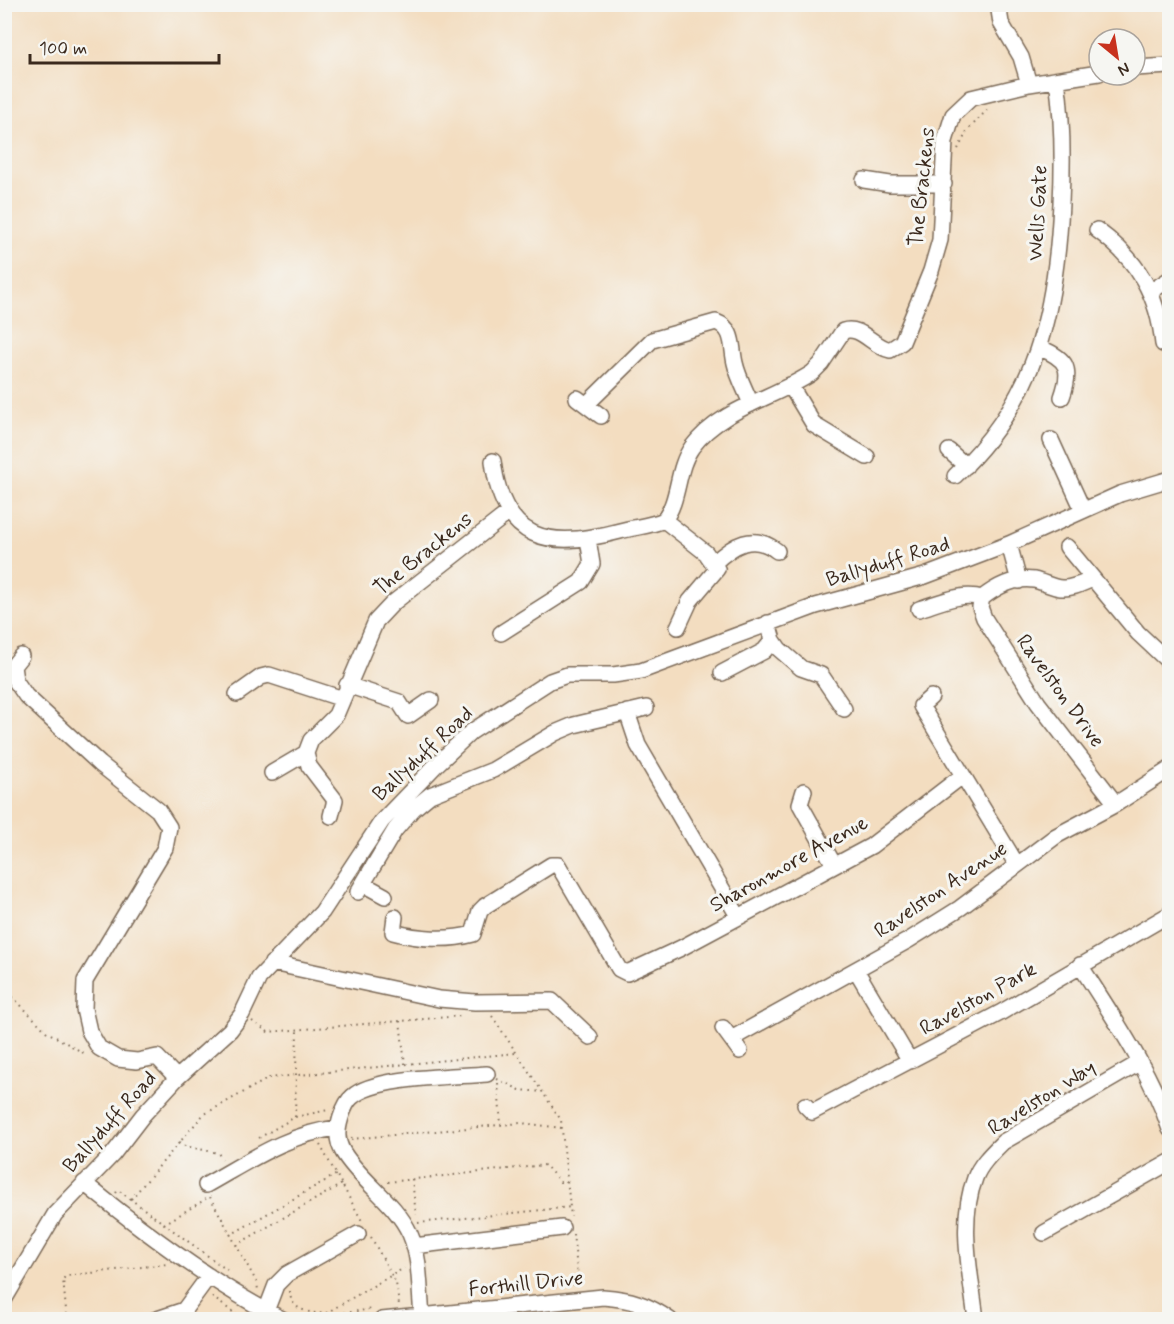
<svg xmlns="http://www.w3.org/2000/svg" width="1174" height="1324" font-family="Mynerve,sans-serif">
	<rect width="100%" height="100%" fill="#f6f6f2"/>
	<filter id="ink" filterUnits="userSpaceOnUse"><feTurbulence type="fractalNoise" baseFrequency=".0167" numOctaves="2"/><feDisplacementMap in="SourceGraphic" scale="12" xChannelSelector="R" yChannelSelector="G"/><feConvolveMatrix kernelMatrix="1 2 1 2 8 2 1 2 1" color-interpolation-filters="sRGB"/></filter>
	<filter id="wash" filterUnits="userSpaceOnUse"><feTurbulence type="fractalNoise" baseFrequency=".008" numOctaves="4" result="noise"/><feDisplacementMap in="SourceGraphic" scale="24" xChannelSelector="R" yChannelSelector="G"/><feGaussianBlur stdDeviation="1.35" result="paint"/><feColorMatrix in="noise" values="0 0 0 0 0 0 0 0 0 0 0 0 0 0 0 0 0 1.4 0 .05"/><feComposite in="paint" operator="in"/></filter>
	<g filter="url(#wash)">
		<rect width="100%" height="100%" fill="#f3ddc0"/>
	</g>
	<g filter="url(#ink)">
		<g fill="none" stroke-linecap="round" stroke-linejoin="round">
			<defs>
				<path id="minor" d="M998 4 1001 23 1021 57 1029 84 1099 73
					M1135 68 1170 66
					M864 180 890 184H944
					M1097 230C1137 259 1158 294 1163 344
					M1150 292 1170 279
					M1040 348C1068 359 1072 369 1062 397
					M790 385 814 425 867 457
					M577 398 601 416
					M587 404 652 340 716 322C735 329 731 347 735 363 738 377 746 391 751 404
					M1051 440 1083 510
					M949 451 966 466
					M493 461C503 542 549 550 620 531 634 527 651 526 664 520 680 500 676 469 692 447 721 408 773 399 812 373L821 364 843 331C861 325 872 346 890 350L902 342 931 271 940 240 945 141 953 115 971 98 1029 84
					M955 476C1037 399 1056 311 1061 203 1063 162 1063 121 1057 80
					M664 520 706 553 717 569 690 601 678 627
					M1009 544 1019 581
					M1067 547 1138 633 1170 663
					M714 563C733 545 753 532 777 551
					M982 598 980 607 984 618 1038 703 1116 804
					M982 598C996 587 1015 577 1034 580 1043 582 1052 587 1061 588 1072 589 1083 583 1093 579
					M919 609C939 603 961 592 982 598
					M768 623 773 640 779 649 801 668 821 675 844 709
					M501 633 581 582 592 564 588 539
					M21 656 13 666 15 680 26 696 100 764 158 810 169 827 165 848 85 981 84 1009 89 1031 99 1048 118 1059 137 1061 157 1057 177 1078
					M722 673 764 651 773 640
					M347 685 399 702 408 716 431 700
					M237 694 261 677 269 675 343 699
					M931 697 921 706 1017 865
					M627 712 638 745 738 916
					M272 773 306 753
					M804 791 800 804 834 865
					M331 816 335 800 309 766 306 753 311 740 336 715 376 621 393 603 508 513
					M363 884 385 896
					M358 892 395 830 413 809 430 795 493 770 555 733 574 725 646 708
					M395 917 393 932C418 939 448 941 473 934L480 911 485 906 551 865H558L619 969 627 973 681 948 871 846 962 776
					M272 963 439 999 475 1002 552 1001 590 1037
					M1080 965C1113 1017 1150 1070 1170 1129
					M856 970 910 1061
					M723 1028 740 1051
					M731 1039 909 940 960 908 1056 836 1116 804 1170 769
					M805 1105 812 1112 1000 1013 1170 914
					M84 1183C144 1232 215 1286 284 1320
					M206 1185C249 1161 289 1133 338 1128
					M1044 1233 1170 1162
					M414 1246 562 1228
					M4 1300 55 1214 113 1154 143 1115 177 1078 230 1030 242 1014 259 978 322 912 382 821 436 765 471 732 550 681 567 675H613L641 671 816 606 925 576 1009 544 1120 494 1170 479
					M266 1311 276 1285 287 1274 358 1234
					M422 1315C419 1289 421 1259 410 1234 395 1201 361 1182 343 1152 336 1140 337 1130 341 1117 343 1111 347 1101 352 1097 375 1076 455 1077 487 1074
					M154 1320 184 1310 209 1276
					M382 1320 603 1297C630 1299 648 1304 670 1320
					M976 1320C971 1275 958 1222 975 1178 980 1164 993 1152 1003 1142L1139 1063"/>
			</defs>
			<use href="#minor" stroke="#7b6957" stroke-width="18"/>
			<path stroke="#7b6957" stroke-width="2" stroke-dasharray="1.5 4.5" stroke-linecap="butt" d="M958 149 968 130 989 108
				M4 988 47 1032 87 1055
				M492 1016 561 1120 571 1217
				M252 1021 268 1032 461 1016
				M400 1021 405 1064
				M497 1079 520 1090 543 1092
				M498 1083 501 1125
				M295 1117 297 1030
				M259 1138 295 1117 328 1110
				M351 1139 521 1123 562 1128
				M179 1142 185 1146 218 1153 222 1159
				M320 1145 362 1221
				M412 1179 416 1215
				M388 1182 545 1165 560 1182 568 1181
				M116 1193 118 1190 227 1270
				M210 1197 257 1283 258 1290
				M131 1199 203 1115 269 1078 516 1053
				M418 1223 571 1207
				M164 1224 206 1199
				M573 1234 579 1285
				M230 1235 337 1174
				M371 1237 396 1283 399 1305
				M236 1245 342 1184
				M555 1287 579 1284
				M290 1291C289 1324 350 1312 373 1309
				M212 1297 244 1320
				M582 1312 583 1320
				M326 1313 404 1268
				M67 1320 63 1279 66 1276 167 1264
				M535 1320 582 1315"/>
			<use href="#minor" stroke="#fff" stroke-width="15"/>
		</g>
	</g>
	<g text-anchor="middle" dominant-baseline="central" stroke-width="6" stroke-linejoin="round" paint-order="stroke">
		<g font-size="21" fill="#3b2a1e" stroke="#f6f6f2">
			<text transform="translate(922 187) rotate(-84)">The Brackens</text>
			<text transform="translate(1038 213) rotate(-87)">Wells Gate</text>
			<text transform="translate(423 554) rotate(-39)">The Brackens</text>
			<text transform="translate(888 562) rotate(-17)">Ballyduff Road</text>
			<text transform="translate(1060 691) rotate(54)">Ravelston Drive</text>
			<text transform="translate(423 754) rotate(-43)">Ballyduff Road</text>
			<text transform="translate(789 864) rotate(-29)">Sharonmore Avenue</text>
			<text transform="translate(941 890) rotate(-34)">Ravelston Avenue</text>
			<text transform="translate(978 999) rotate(-29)">Ravelston Park</text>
			<text transform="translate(1042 1098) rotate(-32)">Ravelston Way</text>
			<text transform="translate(110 1122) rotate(-48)">Ballyduff Road</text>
			<text transform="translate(526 1284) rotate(-6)">Forthill Drive</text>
		</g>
	</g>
	<rect width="1174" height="1324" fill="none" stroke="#f6f6f2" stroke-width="24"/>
	<g transform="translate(1117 57) rotate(150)"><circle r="28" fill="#f6f6f2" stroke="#aba49d" stroke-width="1.5"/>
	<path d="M0-4.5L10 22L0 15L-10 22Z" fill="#c8321e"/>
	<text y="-9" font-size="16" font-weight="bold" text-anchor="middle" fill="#3b2a1e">N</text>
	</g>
	<path d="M30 54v9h189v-9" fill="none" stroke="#3b2a1e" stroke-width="3"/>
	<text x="39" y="54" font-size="18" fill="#3b2a1e" stroke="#f6f6f2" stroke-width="4.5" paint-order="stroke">100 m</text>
</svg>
